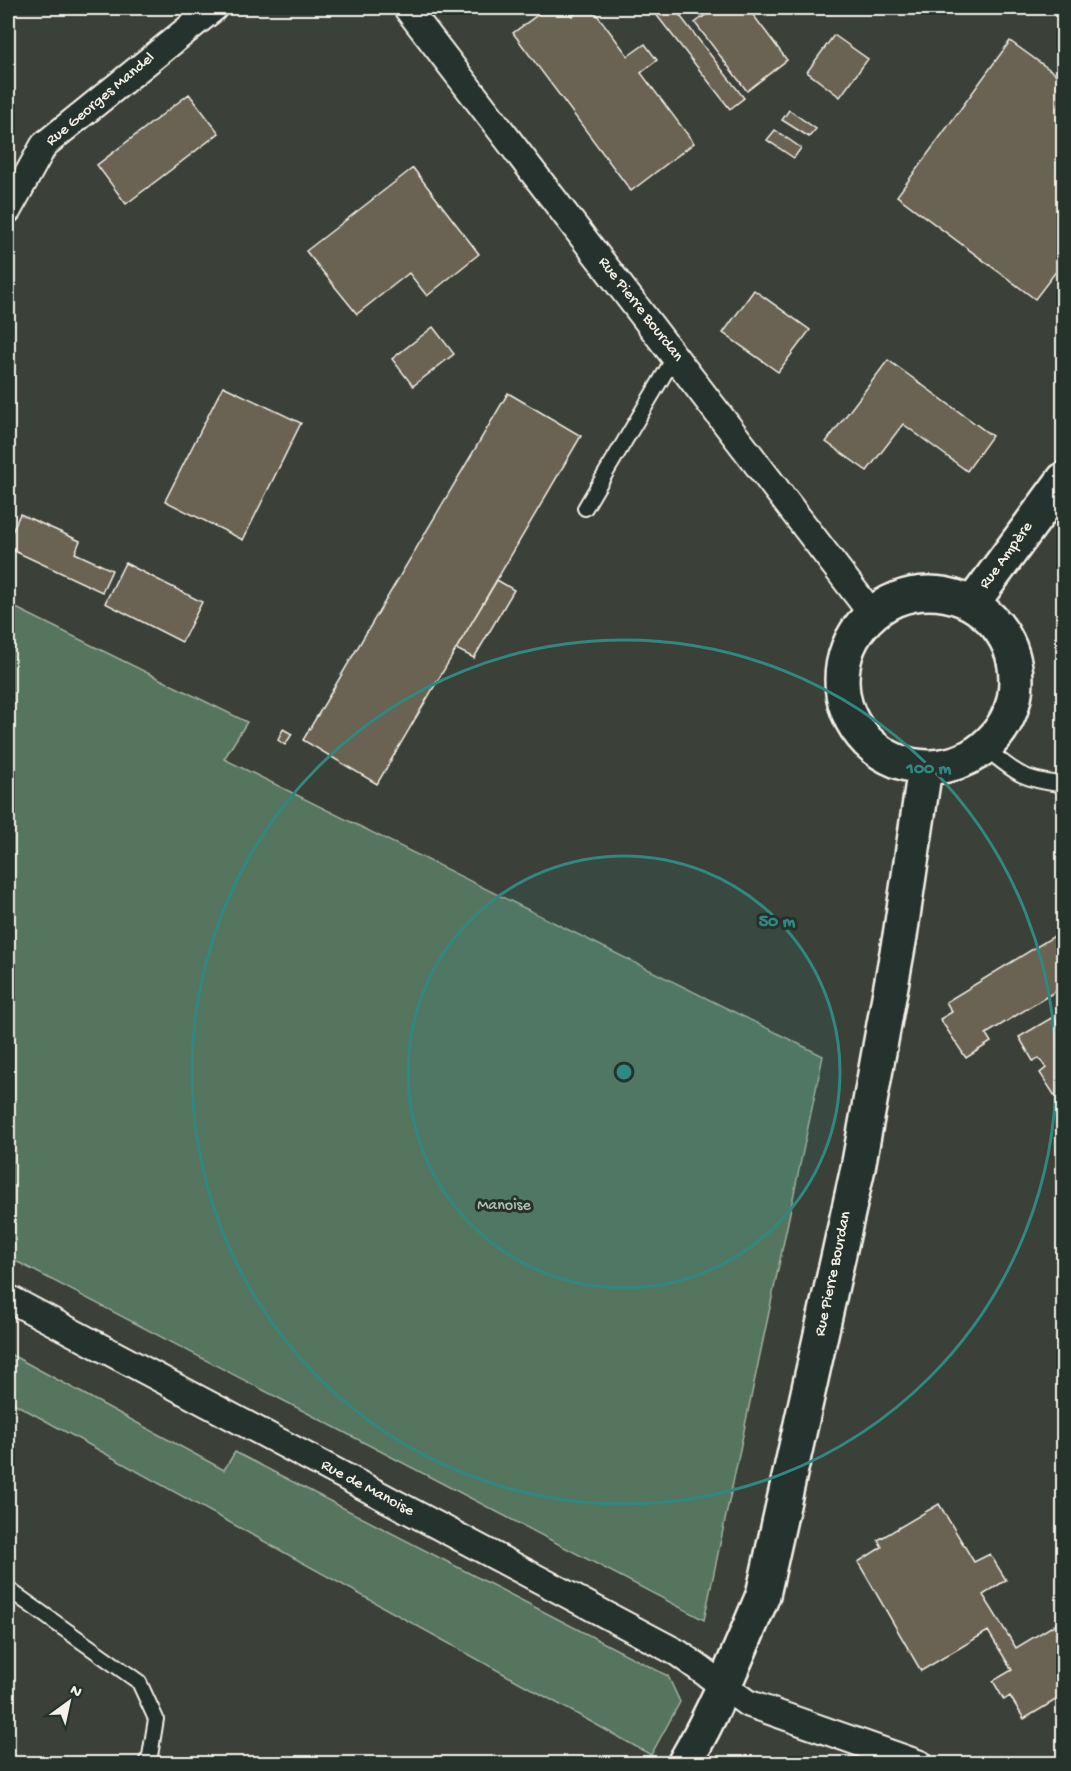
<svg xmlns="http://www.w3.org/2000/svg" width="1071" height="1771" font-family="'Gochi Hand',sans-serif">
	<rect width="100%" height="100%" fill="#26332d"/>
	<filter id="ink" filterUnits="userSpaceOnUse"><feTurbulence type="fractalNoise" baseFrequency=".0167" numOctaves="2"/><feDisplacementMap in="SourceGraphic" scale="12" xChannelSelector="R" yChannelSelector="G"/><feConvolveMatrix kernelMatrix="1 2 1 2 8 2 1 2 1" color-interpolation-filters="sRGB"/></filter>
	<g filter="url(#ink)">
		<path fill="#3a4138" d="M8 8H1063V1763H8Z"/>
		<path fill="#54745e" stroke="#a4b2a3" stroke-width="1.5" d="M8 604 247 722 224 759 823 1056 704 1620 8 1257Z
			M8 1353 224 1470 235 1452 668 1676 680 1702 651 1755 8 1400Z"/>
		<path fill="#6a6252" stroke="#f4f1e8" stroke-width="1.5" d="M547 8H566L572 16 584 8H592L628 56 645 44 657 60 641 73 694 143 631 191 513 33Z
			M651 8H674L744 98 730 109Z
			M715 8H748L787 60 747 91 695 23Z
			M834 35 868 59 840 97 807 72Z
			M1010 41 1064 80V261L1035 299 897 196Z
			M189 94 219 133 126 204 97 165Z
			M789 110 816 129 809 137 782 120Z
			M775 130 801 148 794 158 767 140Z
			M413 168 479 254 427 296 409 273 357 314 306 251Z
			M754 290 810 330 778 372 723 333Z
			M433 327 454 354 413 386 392 359Z
			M888 360 992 436 967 471 903 424 867 471 826 442Z
			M223 386 301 423 243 540 165 501Z
			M508 393 581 436 377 784 303 740Z
			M20 514 80 541 75 553 112 570 102 592 8 548V541Z
			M125 563 202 602 182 642 105 603Z
			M497 580 514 590 474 658 456 649Z
			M283 729 292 734 285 745 278 740Z
			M1064 930V986L986 1034 991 1042 966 1058 940 1019 952 1012 946 1002Z
			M1053 1017 1064 1035V1091L1055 1096 1040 1073 1046 1068 1039 1058 1033 1061 1019 1037Z
			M939 1504 974 1562 990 1554 1006 1580 983 1595 1016 1648 1064 1619V1695L1024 1719 1010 1696 1004 1700 993 1681 1012 1670 988 1631 921 1671 858 1562 882 1547 878 1540Z"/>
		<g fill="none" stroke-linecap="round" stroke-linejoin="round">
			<defs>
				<path id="lane" d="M585 508 675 356
					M985 748C1015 772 1020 779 1059 784
					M8 1589 139 1682 156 1719 150 1756 145 1764"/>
				<path id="street" d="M407 8 872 614
					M8 210 44 145 214 8
					M8 1298 678 1653 747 1703 920 1764"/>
				<path id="secondary" d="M842 680a87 87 0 1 1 174 0a87 87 0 1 1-174 0Z
					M972 604 1064 479
					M684 1764C715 1711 739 1652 763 1595L858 1168 900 936 925 768"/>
			</defs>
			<use href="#lane" stroke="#f4f1e8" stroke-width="18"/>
			<use href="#street" stroke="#f4f1e8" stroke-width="30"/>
			<use href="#secondary" stroke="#f4f1e8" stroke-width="38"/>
			<path stroke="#f4f1e8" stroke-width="4" stroke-dasharray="6 4.5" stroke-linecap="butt" d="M722 1759 731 1764"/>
			<use href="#lane" stroke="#26332d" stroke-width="14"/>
			<use href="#street" stroke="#26332d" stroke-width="26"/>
			<use href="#secondary" stroke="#26332d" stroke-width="33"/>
		</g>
	</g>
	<circle cx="624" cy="1072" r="216" fill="#318880" fill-opacity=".12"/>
	<g fill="none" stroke="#318880" stroke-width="3">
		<circle cx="624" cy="1072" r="216"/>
		<circle cx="624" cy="1072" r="432"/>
	</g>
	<g text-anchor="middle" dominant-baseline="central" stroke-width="6" stroke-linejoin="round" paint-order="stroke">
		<g font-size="16" fill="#f4f1e8" stroke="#26332d">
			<text transform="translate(101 100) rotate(-40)">Rue Georges Mandel</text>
			<text transform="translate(640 310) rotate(52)">Rue Pierre Bourdan</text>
			<text transform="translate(1007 556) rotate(-54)">Rue Ampère</text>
			<text transform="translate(834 1274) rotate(-78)">Rue Pierre Bourdan</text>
			<text transform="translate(367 1489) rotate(28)">Rue de Manoise</text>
		</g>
		<g font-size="16" fill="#b4bfb1" stroke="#26332d">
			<text x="504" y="1206">Manoise</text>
		</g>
	</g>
	<circle cx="624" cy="1072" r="9" fill="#318880" stroke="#26332d" stroke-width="3"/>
	<g font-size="18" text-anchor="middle" font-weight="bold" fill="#318880" stroke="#26332d" stroke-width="6" stroke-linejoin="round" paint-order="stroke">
		<text x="929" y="773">100 m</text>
		<text x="777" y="926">50 m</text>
	</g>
	<rect width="1071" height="1771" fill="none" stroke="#26332d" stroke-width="30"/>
	<rect x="15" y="15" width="1041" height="1741" fill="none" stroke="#f4f1e8" stroke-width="2" filter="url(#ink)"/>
	<g transform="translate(69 1702) rotate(33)" stroke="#26332d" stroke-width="4.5" paint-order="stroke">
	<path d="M0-4.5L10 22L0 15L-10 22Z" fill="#f4f1e8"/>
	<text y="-9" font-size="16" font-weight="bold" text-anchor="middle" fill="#f4f1e8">N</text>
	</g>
</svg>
